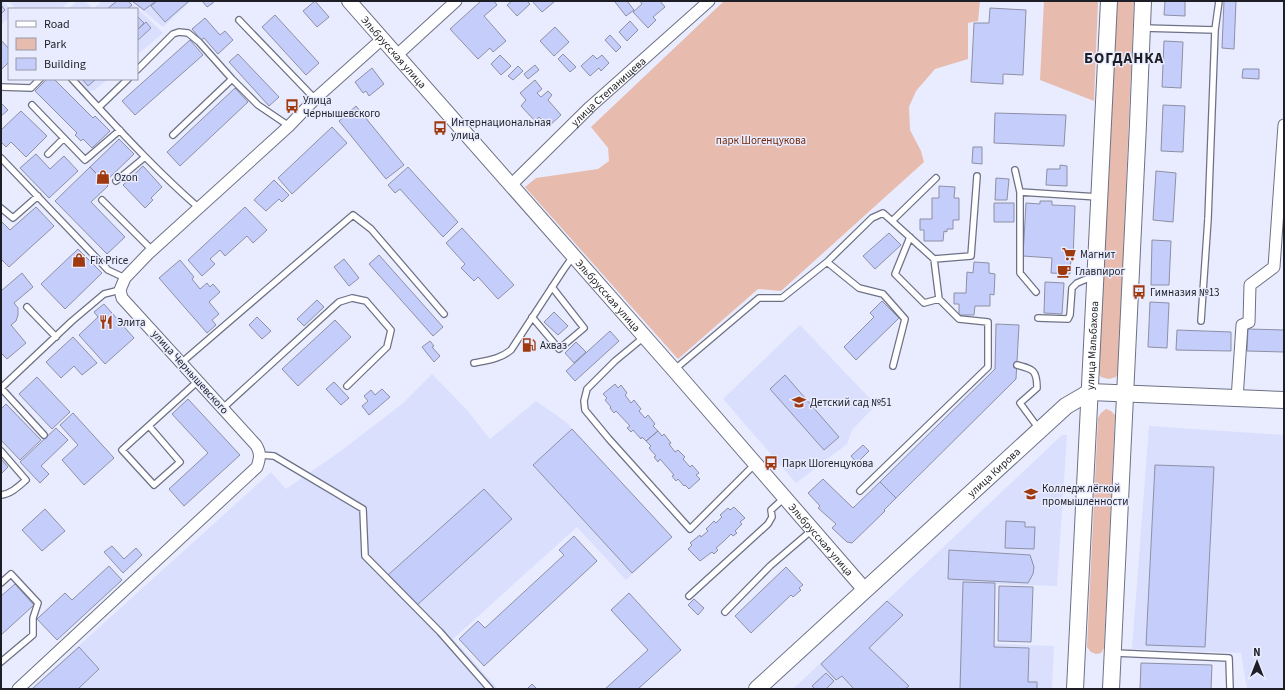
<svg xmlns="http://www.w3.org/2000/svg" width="1285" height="690" font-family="'Source Sans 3',sans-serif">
	<rect width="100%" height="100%" fill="#e9ecfe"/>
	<path fill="#dadffd" d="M1 1H3L10 9H9V17L1 25Z
		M8 1H70L61 9H16Z
		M77 1H85L93 9 102 1H130L163 33 137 55V9H68Z
		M131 1H191L163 27Z
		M79 79H108L95 90 87 91Z
		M800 325 876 405 852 430 847 444 796 483 723 399Z
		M432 374 467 410 490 439 536 401 566 422 672 537 626 580 577 527 453 639 498 689H31L271 472 286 489 338 453 402 404Z
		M1149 426 1284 435V689H1247L1241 653 1132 649Z
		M1062 435H1067L1057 586 996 584 995 644 1054 646 1052 689H793Z"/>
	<path fill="#e7bcae" d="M724 1H980L978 21 968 23V59L935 69 916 91 909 107 910 130 921 151 924 162 781 291 758 289 678 359 525 187 536 178 598 169 609 161 608 148 591 127Z
		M1044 1H1098L1094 101 1040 80Z
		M1116 1H1134L1118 372 1116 377 1109 379 1101 377 1098 371Z
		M1106 409 1111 411 1115 415 1104 648 1101 653 1096 654 1091 652 1087 647 1098 418 1101 413Z"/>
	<path fill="#c5cdfb" stroke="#8d90a5" d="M117 1H128L132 5 127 9H107Z
		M132 1H156L144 10Z
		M157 1H189L165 22 151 6Z
		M202 1H214L213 3 207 7Z
		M315 1 329 17 317 27 303 11Z
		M481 1H494L497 5 484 16 506 41 493 52 490 48 478 59 450 29Z
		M512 1H527L530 4 517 16 507 5Z
		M532 1H553L554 2 542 12Z
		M616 1H627L634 10 626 16 615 2Z
		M640 1H660L665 7 653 17 656 20 648 28 633 12 642 4Z
		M1165 1H1185V16L1164 15Z
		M1224 1H1236L1234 49 1222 48Z
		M1 5 5 10 1 14Z
		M990 8 1026 10 1023 75 1003 74V84L971 82 974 23H989Z
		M275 15 319 63 306 75 262 27Z
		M137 16 144 23 137 30Z
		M205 18 220 35 225 31 233 40 218 54 204 38 201 40 192 29Z
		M630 21 638 30 627 41 619 32Z
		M146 22 151 28 137 41V30Z
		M555 27 569 42 554 56 540 41Z
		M610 35 621 47 616 52 605 40Z
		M1 40 9 49V62L1 70Z
		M190 40 203 55 135 115 122 101Z
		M1164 41 1183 42 1181 88 1162 87Z
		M238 54 279 97 269 106 229 62Z
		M563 54 576 67 570 72 558 59Z
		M500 55 511 66 501 75 491 64Z
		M593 55 597 59 602 55 609 63 601 71 599 68 590 76 581 66Z
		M535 65 539 70 528 79 524 74Z
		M518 66 523 71 513 80 508 76Z
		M372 68 384 84 369 96 366 91 363 93 355 82Z
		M1243 69H1259V79L1242 78Z
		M47 79H54L93 118 95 116 110 131 92 148 83 139 81 141 75 135 77 133 35 91Z
		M82 79H96L88 86Z
		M535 80 542 89 537 93 541 97 548 91 552 95 548 100 561 115 548 127 539 117 535 121 521 106 526 100 520 93Z
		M235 88 248 102 180 166 167 152Z
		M1 103 8 110 1 116Z
		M1163 105 1185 106 1183 152 1161 151Z
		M356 106 404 165 386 179 339 121Z
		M21 111 47 136 26 157 11 142 6 147 1 142V130Z
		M995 113 1066 115 1064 146 994 143Z
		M332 127 347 143 292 194 278 178Z
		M119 139 134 154 105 182 90 167Z
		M973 147H982V164L972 163Z
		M36 154 50 169 64 156 78 171 49 198 20 168Z
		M1060 165 1067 166V186L1046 185 1047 169H1060Z
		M143 166 162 187 151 198 153 200 145 208 123 185Z
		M90 167 108 186 91 202 125 237 107 254 55 201Z
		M408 167 458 222 443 237 400 189 395 193 388 185Z
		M1156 171 1176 173 1173 222 1153 220Z
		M996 178 1009 179 1007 200H995Z
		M274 180 289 195 282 202 279 199 266 211 254 200Z
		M939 186 955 187 954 198H959V220H953V229H947V232L944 231 943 241H924V230H920V219H932V198H939Z
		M1040 201H1052V205L1075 206 1073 259H1071L1070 274 1051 273 1052 258 1023 256 1026 203 1040 204Z
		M994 203H1014V222H994Z
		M36 207 54 226 9 267 1 259V221L10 230Z
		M245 207 267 230 253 243 247 236 225 256 220 250 210 259 215 264 202 276 188 260Z
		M462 228 514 285 498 299 478 277 474 281 461 268 465 264 446 243Z
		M889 233 901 245 875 269 863 256Z
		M1152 240 1171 241 1169 285H1151Z
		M78 249 102 273 65 309 41 284Z
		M379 255 443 327 433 336 369 264Z
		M344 259 359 278 349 286 334 267Z
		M180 260 194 277 192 279 200 289 207 283 210 287 213 284 220 292 209 302 219 314 212 320 216 325 207 333 159 278Z
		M974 262 989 263V273L995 274 994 295 990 294V306H975L974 315H959V304H954V293H966L967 272 973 273Z
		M22 273 33 287 14 303 18 308V315L16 321 11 325 26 343 7 359 1 353V291Z
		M1045 282 1064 283 1062 314 1044 313Z
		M317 300 324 307 304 326 297 319Z
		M882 301 899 318 856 360 844 347 874 317 870 313Z
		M1150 302 1169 303 1167 348 1148 347Z
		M104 304 134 338 105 364 79 335 98 317 94 312Z
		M554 312 568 326 558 335 544 322Z
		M257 317 271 331 262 339 249 325Z
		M335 320 351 337 298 386 282 369Z
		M996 324 1019 325 1016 379 896 498 880 482 995 369Z
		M1248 329 1284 330V352L1247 351Z
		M1177 330 1231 332V351L1176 350Z
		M610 331 619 341 575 381 566 371Z
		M73 337 97 363 82 375 74 366 61 378 46 362Z
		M430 341 434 346 432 347 440 356 434 362 422 347Z
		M576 342 586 352 574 363 565 353Z
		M785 375 839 437 824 450 770 389Z
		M37 377 70 412 52 429 19 394Z
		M334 382 349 398 341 405 326 389Z
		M615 384 618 388 621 385 627 393 625 395 631 403 634 400 641 409 639 411 645 418 648 415 655 424 653 426 658 431 646 441 642 437 641 439 633 430 631 432 627 428 630 426 616 411 614 413 610 408 611 407 605 400 607 398 603 394Z
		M382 389 390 397 369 415 362 406 368 401 364 396 371 390 375 395Z
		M188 399 240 455 184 506 169 489 208 453 172 414Z
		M6 404 41 440 20 460 1 440V409Z
		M73 413 114 458 84 485 62 460 78 445 60 425Z
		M56 428 68 440 41 466 49 474 40 483 20 462Z
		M572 429 672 537 632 573 533 465Z
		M658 431 662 436 664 434 671 443 669 444 675 452 678 450 685 457 683 459 690 467 692 465 699 473 696 475 700 479 689 489 685 485 684 486 678 479 676 481 672 476 674 475 660 459 658 462 654 457 656 456 649 448 651 446 646 441Z
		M863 445 869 451 857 463 851 456Z
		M1 459 8 467 1 474Z
		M1155 465 1214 467 1205 647 1146 645Z
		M823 479 853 508 880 482 896 498 884 510 885 511 852 543 847 542 832 528 836 524 818 508 820 506 808 493Z
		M484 489 512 519 416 606 388 575Z
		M734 507 745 518 740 522 742 524 735 531 737 533 733 536 731 534 724 541 716 548 718 550 714 554 712 552 700 561 688 549 692 545 690 543 700 535 701 537 708 531 706 529 714 521 716 523 722 517 720 515 728 508 730 510Z
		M45 509 65 531 42 551 22 530Z
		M1006 521 1025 522V527H1035L1034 549 1005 548Z
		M574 536 597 561 484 666 459 639 478 621 485 628 564 555 559 550Z
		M112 546 124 559 136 548 142 555 123 573 104 552Z
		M949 550 1030 555 1034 567 1033 574 1028 583 948 579Z
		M109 566 122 580 57 640 37 619 65 593 72 600Z
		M786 567 803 585 799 588 801 590 793 597 791 595 751 633 735 616Z
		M963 582 995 583 994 647 1029 648 1028 682H1037V689H960Z
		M15 584 34 605 1 635V596Z
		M999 586 1033 587 1031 642 998 641Z
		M629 593 681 650 638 689H605L648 650 611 610Z
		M694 599 704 608 698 615 688 605Z
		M887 601 903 615 869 648 909 686 905 689H854L842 676 836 680 821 664Z
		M79 647 99 669 78 689H32Z
		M1141 663 1212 665 1211 689H1140Z
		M826 673 834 681 826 689H815L812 686Z
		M532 684 537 689H527Z"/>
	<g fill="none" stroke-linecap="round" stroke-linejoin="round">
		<defs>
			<path id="service" d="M239 20 315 99
				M1143 28 1215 30 1208 219 1201 321
				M1215 30 1219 1
				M137 70 173 34 179 32 188 33 199 42 232 79 258 105 289 126
				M72 79C113 123 153 168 199 208
				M1 87 31 88 40 79
				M32 105 85 160 120 130
				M99 107 128 79
				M173 135 232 79
				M48 154 64 138
				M1 158 108 270 125 278
				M1015 170 1020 192
				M116 181 145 157
				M102 200 152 250
				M1 208 13 218 38 196
				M910 237 895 274 924 303 939 299
				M934 259 971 256 977 176
				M827 262 859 288 883 294 905 319 893 366
				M1036 292 1020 273V192L1098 197
				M27 307 56 337
				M532 317 559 349 584 328 552 287
				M1038 318 1068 319 1070 315 1072 288 1077 283 1094 276
				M644 337 615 361 587 389 584 401 585 410 609 439 690 529 755 464
				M181 363 353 215 371 229 444 314
				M474 363C489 360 500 359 511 350L562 272 569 262 574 258
				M1017 365C1033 369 1037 370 1037 388L1020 403 1039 429
				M674 370 759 298H782L827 262 872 218 883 213 892 221 936 178
				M223 408 339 302 352 298 366 301 391 330 387 347 347 386
				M149 426 180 462 154 485 122 450 198 381
				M44 435 1 388 72 321 104 294 120 290
				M1 451 26 480C19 486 11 494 1 495
				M260 455 274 456 363 509 365 556 440 632 490 689
				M860 491 988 367V322L959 319 939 299 934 259 892 221
				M1 583 11 574 38 603 33 618V635L1 662
				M689 596 768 524 772 517 771 510 784 498
				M725 612 770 566 812 530
				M1115 653 1229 658 1230 689"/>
			<g id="minor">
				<path d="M397 55 456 1"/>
				<path id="s1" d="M511 185 590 107 709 1"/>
				<path d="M1237 399 1242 325 1249 322 1250 285 1274 267 1284 125"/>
				<path d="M18 689 257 467C260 458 261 453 256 445L122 298 120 290 125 278 148 254 289 126 315 99 382 39"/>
			</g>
			<g id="tertiary">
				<path id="s2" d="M349 1 674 370 865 590"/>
			</g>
			<g id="secondary">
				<path id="s3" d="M757 689 1066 406 1090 392 1284 400"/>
				<path id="s4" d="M1075 689 1109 1"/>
				<path d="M1111 689 1138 124 1143 1"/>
			</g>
		</defs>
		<use href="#service" stroke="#6d7185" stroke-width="8"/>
		<use href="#minor" stroke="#6d7185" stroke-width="13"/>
		<use href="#tertiary" stroke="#6d7185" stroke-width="16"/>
		<use href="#secondary" stroke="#6d7185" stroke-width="18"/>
		<use href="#service" stroke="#fff" stroke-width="5.5"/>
		<use href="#minor" stroke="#fff" stroke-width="11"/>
		<use href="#tertiary" stroke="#fff" stroke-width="14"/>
		<use href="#secondary" stroke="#fff" stroke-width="16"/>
	</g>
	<defs>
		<symbol id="bus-bare" viewBox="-9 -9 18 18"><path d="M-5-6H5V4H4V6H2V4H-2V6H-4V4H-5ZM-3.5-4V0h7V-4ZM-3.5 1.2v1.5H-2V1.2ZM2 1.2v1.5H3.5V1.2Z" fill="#9f3a10" stroke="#e9ecfe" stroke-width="2.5" paint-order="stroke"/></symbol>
		<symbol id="shop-bare" viewBox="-9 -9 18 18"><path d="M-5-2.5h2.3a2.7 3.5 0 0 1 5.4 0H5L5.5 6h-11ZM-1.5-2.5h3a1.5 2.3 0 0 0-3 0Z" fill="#9f3a10" stroke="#e9ecfe" stroke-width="2.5" paint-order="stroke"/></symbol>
		<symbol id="supermarket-bare" viewBox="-9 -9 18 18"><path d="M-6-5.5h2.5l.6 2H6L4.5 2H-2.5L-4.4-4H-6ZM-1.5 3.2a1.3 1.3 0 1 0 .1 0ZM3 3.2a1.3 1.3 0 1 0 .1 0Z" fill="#9f3a10" stroke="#e9ecfe" stroke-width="2.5" paint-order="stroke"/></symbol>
		<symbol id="cafe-bare" viewBox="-9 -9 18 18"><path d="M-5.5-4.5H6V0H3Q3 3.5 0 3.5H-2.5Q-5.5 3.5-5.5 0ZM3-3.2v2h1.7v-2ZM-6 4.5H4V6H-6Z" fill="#9f3a10" stroke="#e9ecfe" stroke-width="2.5" paint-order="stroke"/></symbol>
		<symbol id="restaurant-bare" viewBox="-9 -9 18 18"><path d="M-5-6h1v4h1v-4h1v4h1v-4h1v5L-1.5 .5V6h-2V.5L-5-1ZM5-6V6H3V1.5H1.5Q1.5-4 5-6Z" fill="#9f3a10" stroke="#e9ecfe" stroke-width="2.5" paint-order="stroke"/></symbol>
		<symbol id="fuel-bare" viewBox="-9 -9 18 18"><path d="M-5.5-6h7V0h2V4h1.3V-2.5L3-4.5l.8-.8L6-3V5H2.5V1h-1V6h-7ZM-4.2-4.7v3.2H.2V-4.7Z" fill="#9f3a10" stroke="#e9ecfe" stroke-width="2.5" paint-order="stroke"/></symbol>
		<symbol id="school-bare" viewBox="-9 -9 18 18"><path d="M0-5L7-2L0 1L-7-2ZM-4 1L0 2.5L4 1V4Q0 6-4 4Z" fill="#9f3a10" stroke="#e9ecfe" stroke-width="2.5" paint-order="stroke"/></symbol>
		<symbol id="university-bare" viewBox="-9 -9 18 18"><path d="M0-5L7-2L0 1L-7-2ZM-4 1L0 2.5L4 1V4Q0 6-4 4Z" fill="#9f3a10" stroke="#e9ecfe" stroke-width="2.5" paint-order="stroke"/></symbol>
	</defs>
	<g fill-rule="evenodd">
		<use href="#bus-bare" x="282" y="96" width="20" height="20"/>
		<use href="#bus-bare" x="430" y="118" width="20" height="20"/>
		<use href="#shop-bare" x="93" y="167" width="20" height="20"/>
		<use href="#supermarket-bare" x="1059" y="244" width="20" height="20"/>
		<use href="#shop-bare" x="69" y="250" width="20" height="20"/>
		<use href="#cafe-bare" x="1054" y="261" width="20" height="20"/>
		<use href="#bus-bare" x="1129" y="282" width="20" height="20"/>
		<use href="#restaurant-bare" x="96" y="312" width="20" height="20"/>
		<use href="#fuel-bare" x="519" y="335" width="20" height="20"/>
		<use href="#school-bare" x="789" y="392" width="20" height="20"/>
		<use href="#bus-bare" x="761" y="453" width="20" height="20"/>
		<use href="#university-bare" x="1021" y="484" width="20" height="20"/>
	</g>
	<g text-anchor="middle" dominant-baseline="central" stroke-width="3" stroke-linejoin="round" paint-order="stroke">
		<g font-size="11" fill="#1d1e26" stroke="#e9ecfe">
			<text stroke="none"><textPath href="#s2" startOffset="68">Эльбрусская улица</textPath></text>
			<text stroke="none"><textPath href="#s1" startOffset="135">улица Степанищева</textPath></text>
			<text stroke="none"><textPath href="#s2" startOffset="392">Эльбрусская улица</textPath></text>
			<text stroke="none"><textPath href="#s4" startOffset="344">улица Мальбахова</textPath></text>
			<text transform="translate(190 372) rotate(48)">улица Чернышевского</text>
			<text stroke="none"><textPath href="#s3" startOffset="321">улица Кирова</textPath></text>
			<text stroke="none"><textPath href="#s2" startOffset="716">Эльбрусская улица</textPath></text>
		</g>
		<g font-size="11" fill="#1d1e26" stroke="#e9ecfe" text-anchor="start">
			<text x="303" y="100">Улица<tspan x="303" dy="13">Чернышевского</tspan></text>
			<text x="451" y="122">Интернациональная<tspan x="451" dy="13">улица</tspan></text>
			<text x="114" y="177">Ozon</text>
			<text x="1080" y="254">Магнит</text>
			<text x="90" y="260">Fix Price</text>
			<text x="1075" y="271">Главпирог</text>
			<text x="1150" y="292">Гимназия №13</text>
			<text x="117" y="322">Элита</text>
			<text x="540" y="345">Ахваз</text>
			<text x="810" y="402">Детский сад №51</text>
			<text x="782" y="463">Парк Шогенцукова</text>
			<text x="1042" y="488">Колледж лёгкой<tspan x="1042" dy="13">промышленности</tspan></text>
		</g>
		<g font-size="11" fill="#72280b" stroke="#e9ecfe">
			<text x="761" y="140">парк Шогенцукова</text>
		</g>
		<g font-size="15" font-weight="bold" letter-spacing="1" fill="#1d1e26" stroke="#e9ecfe">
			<text x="1124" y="58">БОГДАНКА</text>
		</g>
	</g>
	<rect width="1285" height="690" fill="none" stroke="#1d1e26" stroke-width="4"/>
	<rect x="8" y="8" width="130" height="72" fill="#e9ecfe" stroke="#979aa8"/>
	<rect x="16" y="21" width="20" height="6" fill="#ffffff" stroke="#979aa8"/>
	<text x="44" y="28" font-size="12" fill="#1d1e26">Road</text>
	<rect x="16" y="38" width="20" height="12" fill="#e7bcae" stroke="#979aa8"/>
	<text x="44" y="48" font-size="12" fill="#1d1e26">Park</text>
	<rect x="16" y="58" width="20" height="12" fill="#c5cdfb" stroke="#979aa8"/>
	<text x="44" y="68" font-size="12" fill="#1d1e26">Building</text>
	<g transform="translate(1257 662)" stroke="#e9ecfe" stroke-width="3" paint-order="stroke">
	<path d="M0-3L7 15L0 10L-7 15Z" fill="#1d1e26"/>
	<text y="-6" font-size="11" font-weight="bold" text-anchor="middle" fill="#1d1e26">N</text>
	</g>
</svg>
